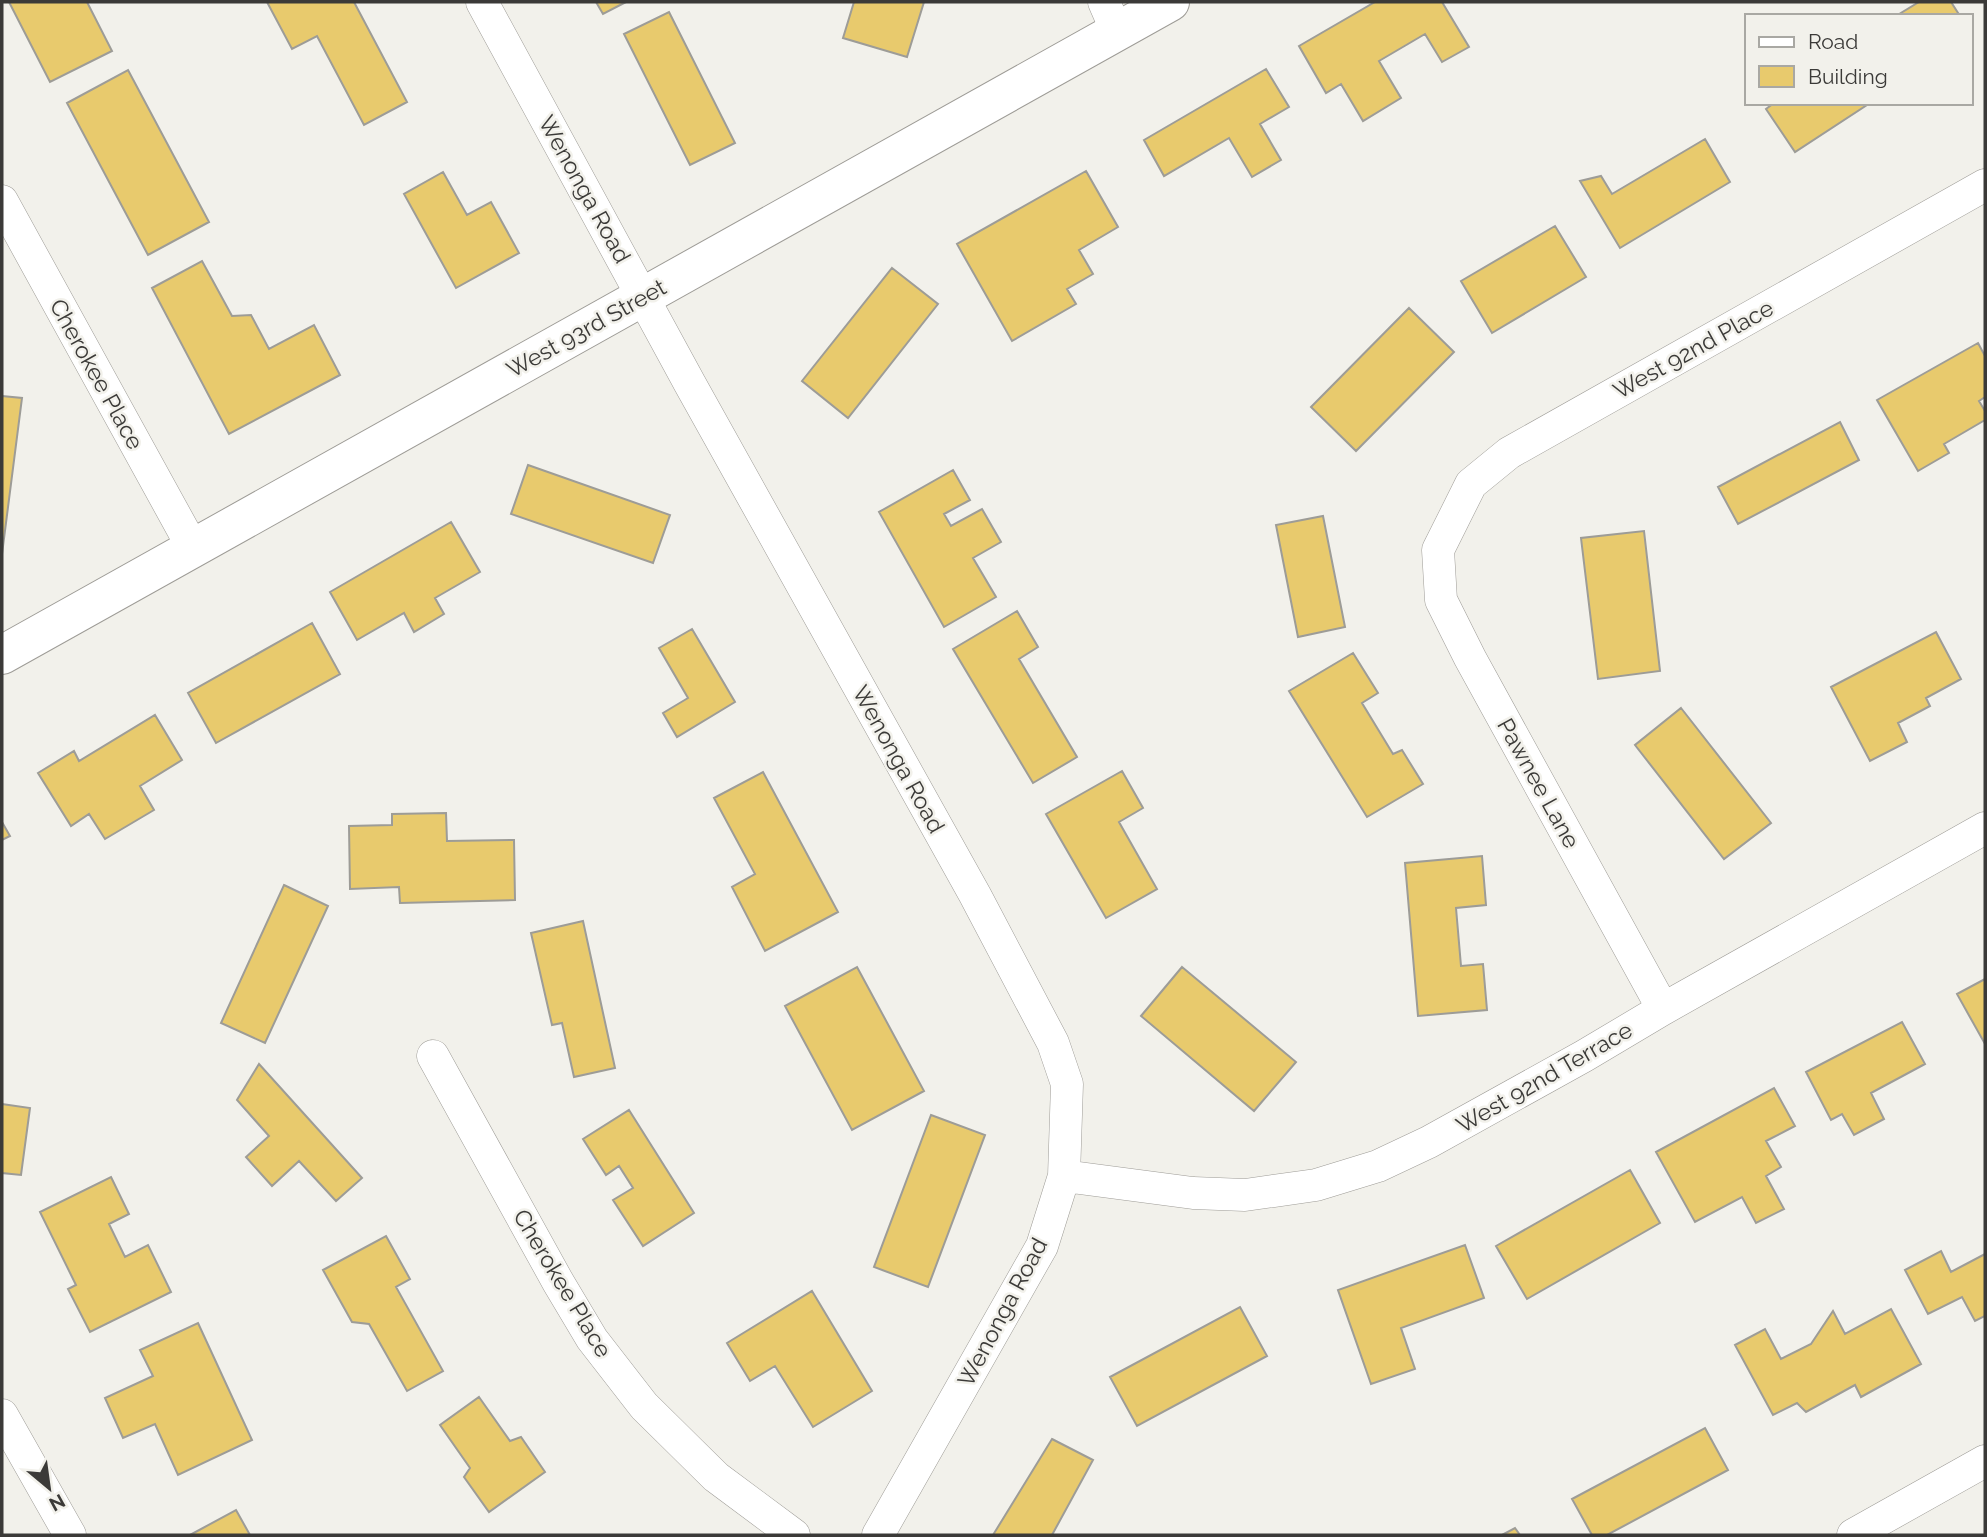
<svg xmlns="http://www.w3.org/2000/svg" width="1987" height="1537" font-family="Raleway,sans-serif">
	<rect width="100%" height="100%" fill="#f2f1eb"/>
	<path fill="#e8ca6d" stroke="#9d9c97" stroke-width="2" d="M9 2H87L112 51 50 82Z
		M267 2H354L407 102 364 125 317 36 292 49Z
		M596 2H626L603 14Z
		M854 2H924L907 57 843 38Z
		M1375 2H1442L1469 47 1442 62 1425 34 1379 61 1401 98 1363 121 1341 84 1326 93 1299 46Z
		M1919 2H1951L1960 16H1896Z
		M669 12 735 143 690 165 624 34Z
		M1266 69 1289 107 1260 124 1281 160 1252 177 1229 138 1164 176 1144 140Z
		M128 70 209 222 148 255 67 103Z
		M1774 103H1870L1795 152 1766 109Z
		M1705 139 1730 182 1620 248 1580 181 1601 176 1612 194Z
		M1086 171 1118 227 1079 250 1093 274 1067 289 1076 304 1012 341 957 244Z
		M443 172 467 215 491 202 519 253 456 288 404 194Z
		M1555 226 1586 277 1492 333 1461 281Z
		M202 261 232 316 251 315 269 349 314 325 340 375 229 434 152 288Z
		M892 268 938 304 848 418 802 381Z
		M1409 308 1454 352 1356 451 1311 407Z
		M1978 343 1985 356V397L1979 401 1985 411V420L1944 444 1949 453 1918 471 1877 400Z
		M2 396 22 398 2 554Z
		M1840 422 1859 460 1738 524 1718 487Z
		M528 465 670 515 653 563 511 514Z
		M953 470 970 500 944 514 951 526 982 509 1001 542 973 558 996 597 944 627 879 512Z
		M1323 516 1345 627 1298 637 1276 525Z
		M451 522 480 572 435 598 444 614 414 632 404 613 357 640 330 592Z
		M1644 531 1660 671 1598 679 1581 538Z
		M1017 611 1038 647 1019 659 1077 757 1033 783 953 649Z
		M312 623 340 674 216 743 188 693Z
		M692 629 735 702 677 737 663 713 688 698 659 648Z
		M1936 632 1961 679 1926 698 1930 706 1898 723 1907 742 1870 761 1831 687Z
		M1353 653 1378 693 1362 703 1393 754 1402 750 1423 784 1367 817 1289 691Z
		M1681 708 1771 823 1724 859 1635 745Z
		M155 715 182 760 140 786 154 810 105 839 89 814 71 826 38 773 74 751 79 761Z
		M1122 771 1143 808 1119 822 1157 889 1106 918 1046 814Z
		M763 772 838 912 765 951 732 887 755 874 714 798Z
		M446 813 447 841 514 840 515 900 400 903 399 887 350 889 349 826 392 825V814Z
		M2 822 10 836 2 840Z
		M1482 856 1486 905 1456 908 1461 966 1483 964 1487 1010 1418 1016 1405 863Z
		M284 885 328 906 265 1043 221 1023Z
		M583 921 615 1068 574 1077 562 1023 552 1025 531 933Z
		M857 967 924 1091 852 1130 785 1006Z
		M1182 967 1296 1062 1254 1111 1141 1016Z
		M1985 979V1044L1957 994Z
		M1902 1022 1925 1064 1871 1093 1884 1119 1854 1135 1842 1114 1831 1120 1806 1072Z
		M259 1064 362 1178 336 1201 299 1161 272 1186 246 1157 269 1136 237 1100Z
		M1774 1088 1795 1126 1766 1141 1781 1167 1766 1176 1784 1209 1756 1223 1742 1197 1695 1222 1656 1152Z
		M2 1104 30 1108 21 1175 2 1173Z
		M629 1110 694 1213 643 1246 613 1200 633 1188 619 1166 606 1175 583 1139Z
		M931 1115 985 1135 928 1287 874 1267Z
		M1630 1170 1660 1223 1527 1299 1496 1246Z
		M111 1177 129 1214 109 1224 125 1257 148 1245 171 1292 90 1332 68 1289 76 1285 40 1212Z
		M386 1236 410 1279 396 1287 443 1371 407 1391 369 1324 352 1322 323 1270Z
		M1465 1245 1484 1298 1401 1328 1415 1369 1371 1384 1338 1290Z
		M1941 1251 1951 1272 1985 1254V1316L1975 1321 1962 1297 1928 1314 1905 1270Z
		M812 1291 872 1391 813 1427 775 1366 750 1381 727 1343Z
		M1240 1307 1267 1356 1137 1426 1110 1377Z
		M1891 1309 1921 1364 1861 1397 1855 1385 1806 1412 1797 1403 1773 1415 1735 1345 1765 1329 1781 1359 1811 1344 1833 1311 1845 1334Z
		M198 1323 252 1440 178 1475 155 1424 123 1438 105 1398 153 1376 140 1350Z
		M479 1397 510 1441 521 1437 545 1472 489 1512 464 1477 470 1468 440 1425Z
		M1705 1428 1728 1470 1607 1535H1592L1572 1499Z
		M1052 1439 1093 1460 1052 1535H993Z
		M236 1510 250 1535H190Z
		M1515 1528 1520 1535H1502Z"/>
	<g fill="none" stroke-linecap="round" stroke-linejoin="round">
		<defs>
			<path id="street" d="M482 2 690 384 975 895 1053 1043 1067 1084 1064 1176 1042 1246 878 1535
				M1104 2 1117 32
				M2 201 193 548
				M1663 1009 1470 658 1441 600 1438 550 1471 484 1509 453 1985 185
				M433 1056 558 1282 592 1339 644 1406 716 1477 794 1535
				M1064 1176 1193 1193 1245 1195 1316 1185 1378 1166 1429 1142 1584 1056 1663 1009 1985 828
				M2 1415 70 1535
				M1853 1535 1985 1461"/>
			<path id="secondary" d="M2 655 1170 2"/>
		</defs>
		<use href="#street" stroke="#9e9c97" stroke-width="33"/>
		<use href="#secondary" stroke="#9e9c97" stroke-width="40"/>
		<use href="#street" stroke="#fff" stroke-width="32"/>
		<use href="#secondary" stroke="#fff" stroke-width="38"/>
	</g>
	<g text-anchor="middle" dominant-baseline="central" stroke-width="5" stroke-linejoin="round" paint-order="stroke">
		<g font-size="23" fill="#3b3a38" stroke="#f2f1eb">
			<text transform="translate(585 189) rotate(61)">Wenonga Road</text>
			<text transform="translate(586 328) rotate(-29)">West 93rd Street</text>
			<text transform="translate(1693 349) rotate(-29)">West 92nd Place</text>
			<text transform="translate(97 374) rotate(61)">Cherokee Place</text>
			<text transform="translate(899 759) rotate(61)">Wenonga Road</text>
			<text transform="translate(1539 783) rotate(61)">Pawnee Lane</text>
			<text transform="translate(1544 1077) rotate(-30)">West 92nd Terrace</text>
			<text transform="translate(563 1283) rotate(59)">Cherokee Place</text>
			<text transform="translate(1002 1312) rotate(-62)">Wenonga Road</text>
		</g>
	</g>
	<rect width="1987" height="1537" fill="none" stroke="#3b3a38" stroke-width="7"/>
	<rect x="1745" y="14" width="228" height="91" fill="#f2f1eb" stroke="#a9a8a3" stroke-width="2"/>
	<rect x="1759" y="37" width="35" height="10" fill="#ffffff" stroke="#a9a8a3" stroke-width="2"/>
	<text x="1808" y="49" font-size="21" fill="#3b3a38">Road</text>
	<rect x="1759" y="66" width="35" height="21" fill="#e8ca6d" stroke="#a9a8a3" stroke-width="2"/>
	<text x="1808" y="84" font-size="21" fill="#3b3a38">Building</text>
	<g transform="translate(49 1488) rotate(151)" stroke="#f2f1eb" stroke-width="5" paint-order="stroke">
	<path d="M0-5L12 26L0 18L-12 26Z" fill="#3b3a38"/>
	<text y="-10" font-size="19" font-weight="bold" text-anchor="middle" fill="#3b3a38">N</text>
	</g>
</svg>
